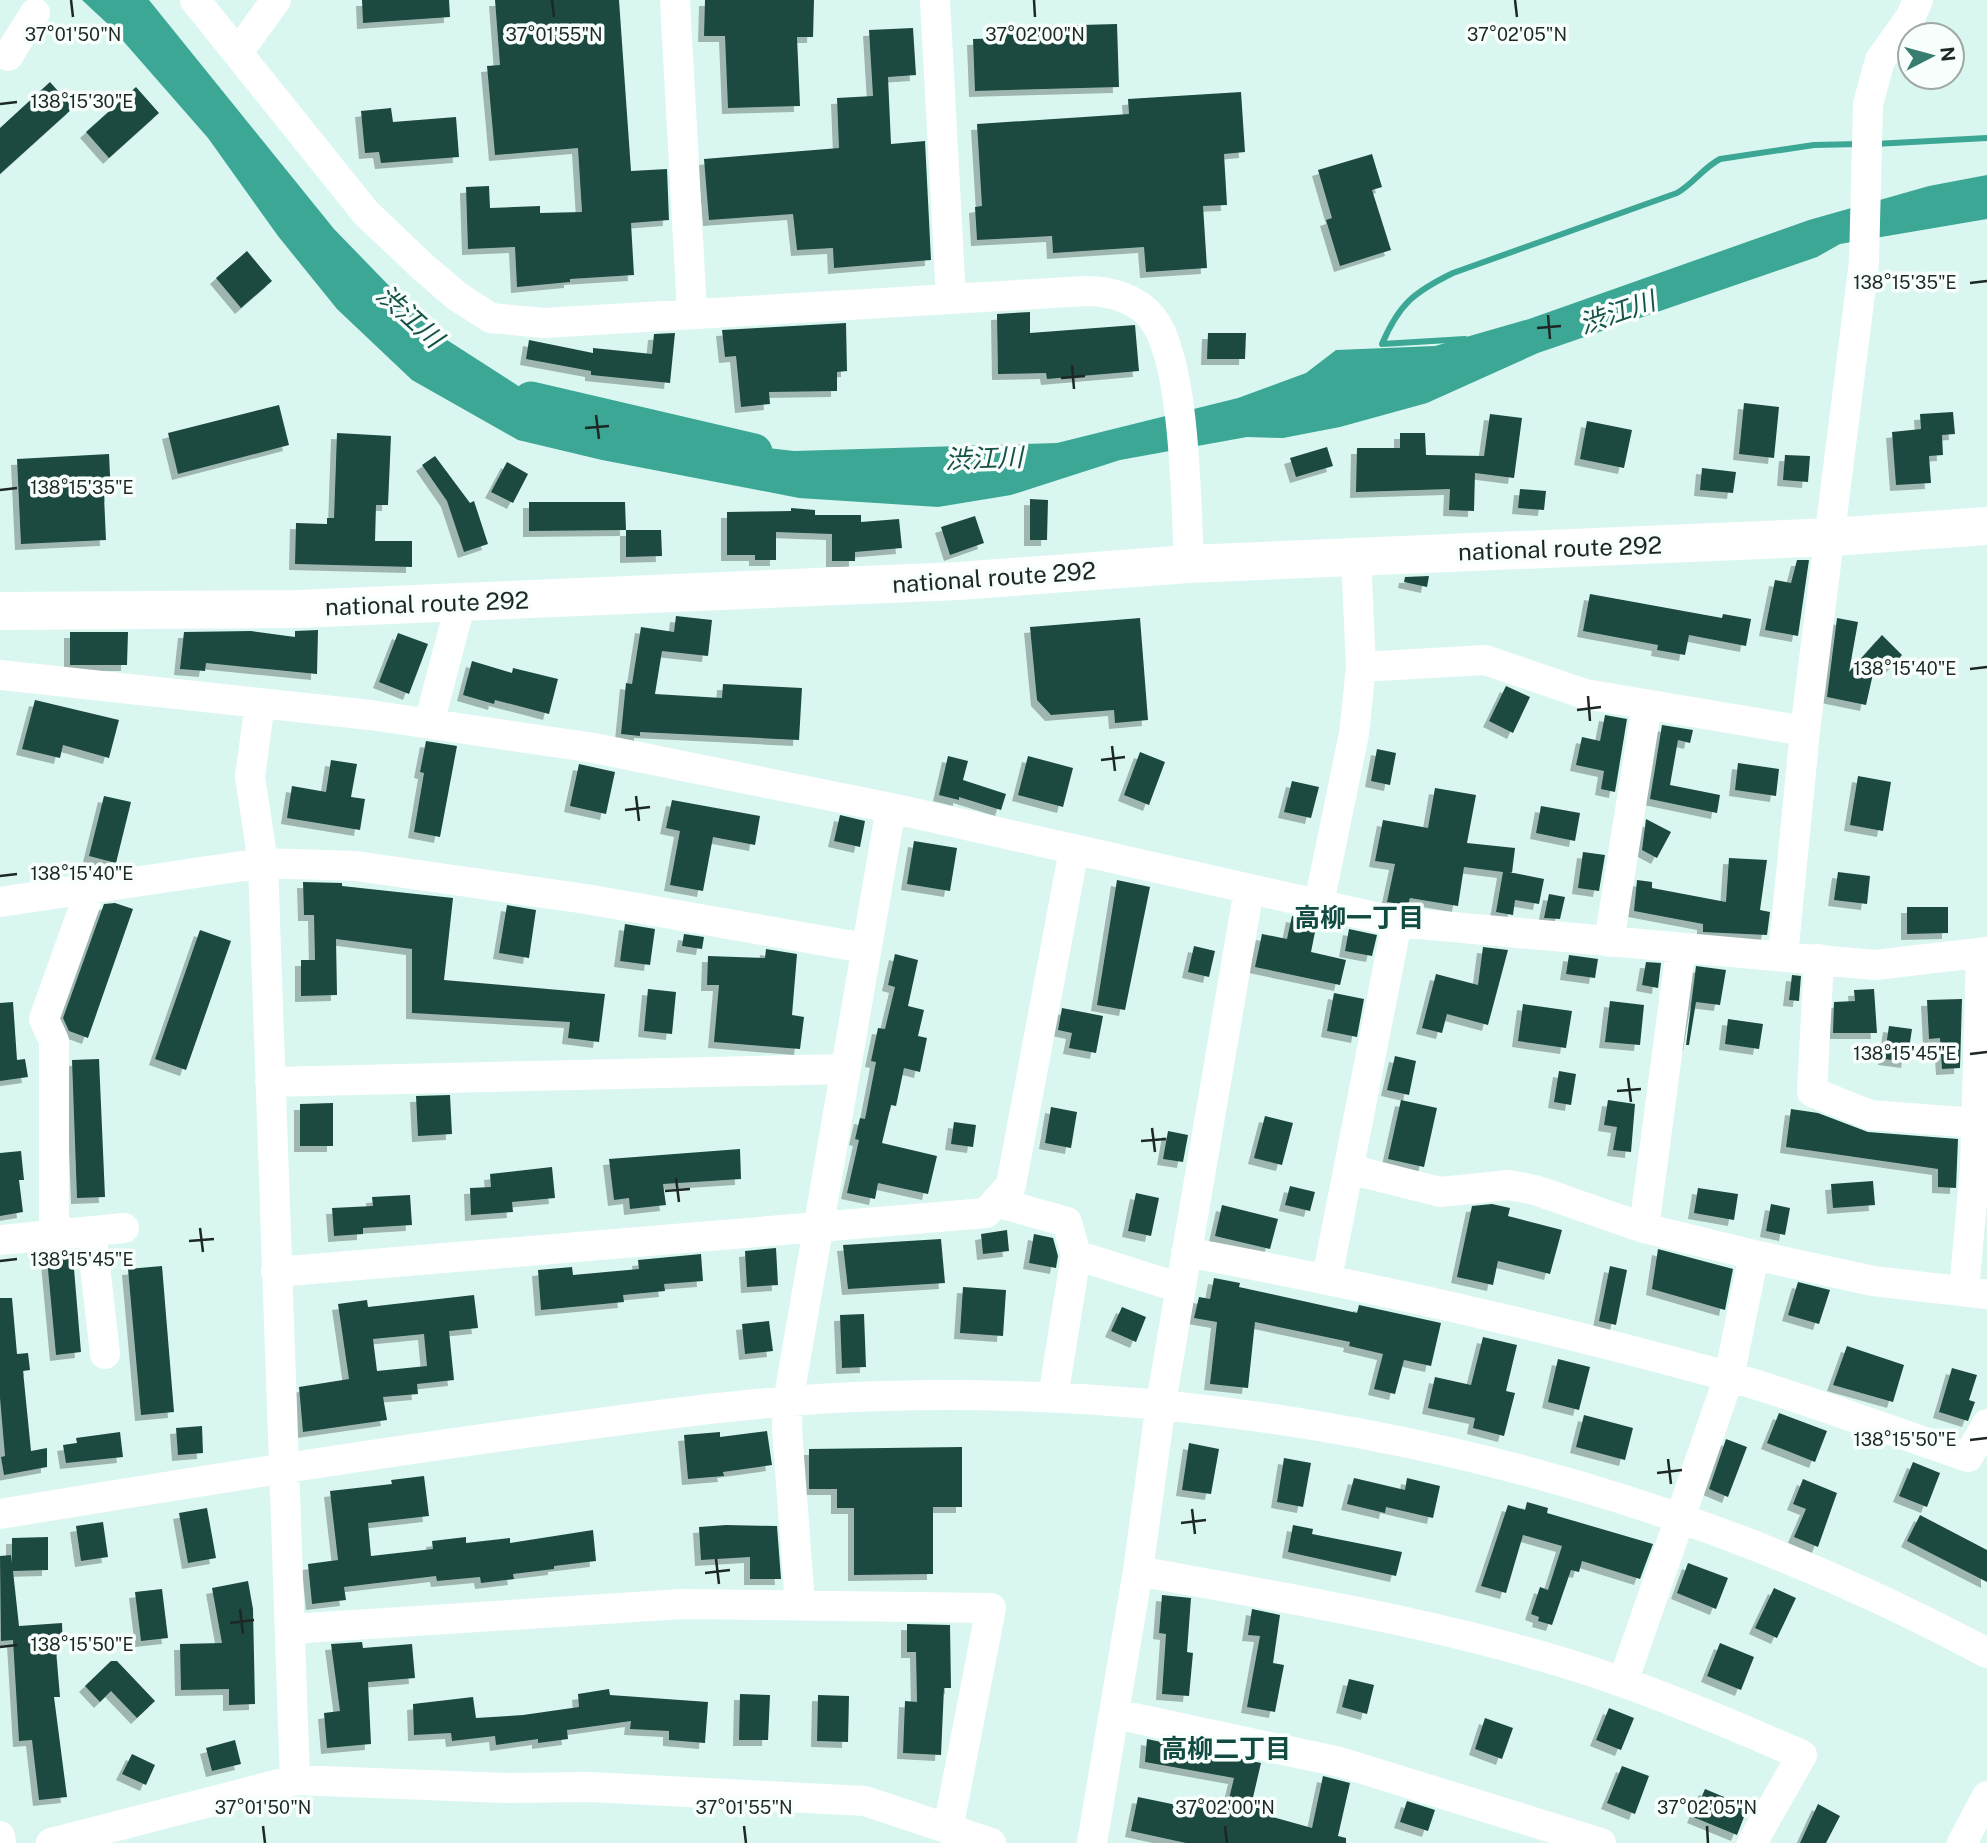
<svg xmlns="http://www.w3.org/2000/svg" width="1987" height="1843" font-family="'Public Sans','Noto Sans JP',sans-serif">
	<defs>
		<filter id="shadow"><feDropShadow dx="-6" dy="6" stdDeviation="0" flood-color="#0004"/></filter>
	</defs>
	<rect width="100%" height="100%" fill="#d9f7f0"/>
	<path fill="#3da795" d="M82 0H149L334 229 433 331 523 389 637 433 794 451 1057 443 1238 398 1306 373 1336 350 1435 346 1529 319 1809 220 1929 186 1987 175V219L1840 244 1817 257 1538 353 1427 403 1340 427 1283 438 1247 437 1120 460 1011 495 938 507 799 498 602 460 518 440 412 380 337 309 278 236 208 138 110 26Z"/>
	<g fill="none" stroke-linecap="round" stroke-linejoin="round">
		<path stroke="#3da795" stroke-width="6" d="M1874 144 1987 138
			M1465 339 1382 344C1399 304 1414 292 1453 273L1677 193C1694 183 1703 168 1720 159L1814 145 1860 144"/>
		<path stroke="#3da795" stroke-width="37" d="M531 400 754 452"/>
	</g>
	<path fill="#1e4941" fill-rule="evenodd" filter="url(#shadow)" d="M362 0H449L450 17 363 23Z
		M495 0H619L631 171 667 169 669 220 631 223 634 275 570 279V282L517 287 515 247 468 249 466 187 489 186 490 208 540 206V213L582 212 578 148 495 155 487 66 500 65Z
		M705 0H814L813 37H797L800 106 728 108 725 36H704Z
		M1117 24 1119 87 975 91 973 39 1005 38V27Z
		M913 28 916 75 888 77 891 144 925 141 931 260 834 268 833 248 797 250 793 214 709 220 704 159 839 148 837 98 873 96 869 30Z
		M50 82 73 108 0 174V128Z
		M136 87 159 113 109 158 86 132Z
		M1241 92 1245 152 1224 154 1227 205 1203 206 1207 268 1146 272 1144 247 1053 253 1052 236 977 240 975 207 982 206 977 124 1129 114 1128 99Z
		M391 108 393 122 456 117 459 157 381 163 379 152 365 153 361 111Z
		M1372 154 1382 187 1372 190 1391 250 1340 266 1326 220 1332 218 1318 170Z
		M247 251 272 281 241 308 216 278Z
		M1030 312V333L1135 325 1139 371 1047 379 1046 373 998 374 997 314Z
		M846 323 847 371 837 372V391L769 392 770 404 741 407 736 356 725 357 722 330Z
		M675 333 670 383 591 375V371L526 359 529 340 593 353V348L652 354 654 334Z
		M1208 333H1246L1245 359H1207Z
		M1744 403 1779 407 1774 458 1739 454Z
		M279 405 289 445 178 474 168 433Z
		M1953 412 1955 434 1942 435 1943 455 1929 456 1931 483 1896 485 1892 432 1921 429 1920 414Z
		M1490 414 1522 418 1514 478 1475 473 1474 511 1449 510 1450 489 1356 492 1357 448H1400V433H1425L1426 455 1484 456Z
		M1587 421 1632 430 1624 468 1580 459Z
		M337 433 391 436 388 505H376L375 541H412V567L295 564 296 523 327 524V518H334Z
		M1327 447 1333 466 1296 477 1290 458Z
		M109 454 111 496H104L106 540 21 544 17 459Z
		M1785 455 1810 456 1808 482 1783 480Z
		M435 456 470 503 474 501 488 544 464 552 447 501 422 465Z
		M507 462 528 474 513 503 491 492Z
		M1702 468 1736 472 1733 493 1700 490Z
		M1520 489 1546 491 1544 510 1518 508Z
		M1030 499 1048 500 1047 540H1030Z
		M529 502H625L626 530 529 531Z
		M791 508 815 510V515H861V522L899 519 902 548 855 552V561H832V534L776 532V560H755V555H727V512L791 511Z
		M975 516 984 543 950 555 941 527Z
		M626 530H661L662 556 626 557Z
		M1797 560H1809L1798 636 1765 630 1775 580 1791 583Z
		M1429 576 1427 587 1404 582 1405 577Z
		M1590 594 1722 618 1723 614 1751 619 1746 646 1689 635 1685 655 1657 650 1658 645 1583 631Z
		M676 616 712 620 708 656 662 651 655 694 722 698 723 684 802 688 799 740 640 732V736L621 734 626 683 632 684 641 627 674 632Z
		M1140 618 1148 720 1115 723 1114 710 1051 715 1037 700 1030 627Z
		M1837 618 1858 622 1849 672 1882 635 1902 655 1891 668 1877 656 1866 705 1827 697Z
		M318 630 317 674 206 663 205 671 180 669 184 632 251 631 295 637V631Z
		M70 632H128L127 665H70Z
		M398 633 428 644 409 694 379 682Z
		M472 661 512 673 513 668 558 679 549 714 495 700 494 704 463 695Z
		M1506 686 1530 697 1513 733 1489 721Z
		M35 700 119 720 109 758 63 745 60 758 22 749Z
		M1605 715 1627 719 1615 792 1601 789 1604 771 1576 765 1582 737 1600 741Z
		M1662 725 1693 730 1690 743 1678 740 1670 785 1720 795 1717 813 1650 799Z
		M426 741 457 746 440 837 414 832 424 773 420 772Z
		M1377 749 1396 753 1390 785 1371 781Z
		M1140 752 1165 762 1149 805 1124 795Z
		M948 756 968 761 963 780 1006 794 1001 810 959 797V800L939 795Z
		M1028 756 1073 768 1063 807 1018 795Z
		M331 760 357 764 351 797 365 799 360 830 287 818 292 786 326 792Z
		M1738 763 1779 769 1776 796 1735 790Z
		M579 764 615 772 606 814 570 806Z
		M1858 776 1891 782 1883 831 1850 825Z
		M1292 781 1319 787 1311 818 1284 812Z
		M1435 788 1476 795 1467 843 1515 848 1512 873 1509 872 1544 879 1539 904 1515 900 1513 915 1496 912 1503 872 1464 867 1458 906 1410 898 1408 905 1387 902 1395 864 1375 861 1383 820 1428 828Z
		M104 796 131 802 116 863 89 856Z
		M672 800 760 816 755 845 713 837 703 891 670 885 680 831 666 828Z
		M1541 806 1580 813 1575 841 1536 833Z
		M840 815 865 821 860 847 834 841Z
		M1646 819 1671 832 1657 858 1642 850Z
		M914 841 957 848 950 891 907 884Z
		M1583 852 1605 855 1599 891 1578 888Z
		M1729 858 1767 860 1760 910 1770 912 1767 935 1703 932V924L1634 911 1637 880 1652 882V888L1726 902Z
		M1838 872 1870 876 1867 904 1834 900Z
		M1117 880 1150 887 1125 1010 1097 1005Z
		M303 882 342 883V886L453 898 444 980 605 994 599 1042 568 1038 570 1022 412 1013V949L336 939 337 995 301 996V960H315L314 915H304Z
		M1549 894 1565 897 1560 919 1544 918Z
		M115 903 133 909 88 1038 69 1031 63 1018 104 904Z
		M507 905 536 910 529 958 499 953Z
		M1907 907H1948V933L1907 934Z
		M1292 916 1317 922 1311 952 1346 960 1340 985 1255 967 1262 934 1287 939Z
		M625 924 655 929 650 965 620 961Z
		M1349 929 1377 935 1372 956 1345 951Z
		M200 930 231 941 186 1070 155 1059Z
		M684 934 704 937 702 949 682 946Z
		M1194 946 1215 951 1209 977 1188 972Z
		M1483 947 1508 950 1488 1025 1447 1014 1442 1033 1422 1028 1436 974 1478 985Z
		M766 949 797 954 792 1015 804 1017 800 1049 714 1042 719 985H707L708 956 765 958Z
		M895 954 918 960 908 1006 924 1010 918 1036 927 1038 920 1072 904 1068 896 1106 891 1105 882 1143 937 1156 928 1194 878 1183 875 1199 847 1193 859 1140 855 1139 860 1118 865 1119 876 1062 871 1061 878 1028 885 1029 895 987 888 985Z
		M1569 955 1598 959 1595 978 1566 974Z
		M1646 962 1661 963 1658 988 1642 985Z
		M1696 966 1726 970 1720 1005 1696 1002 1689 1045H1686Z
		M1792 975 1801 976 1799 1001 1789 1000Z
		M648 989 676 992 672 1034 644 1031Z
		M1874 989 1877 1033H1833L1834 1002 1855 1001 1854 990Z
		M1334 993 1364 999 1357 1037 1327 1031Z
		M1962 999 1960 1068 1942 1069 1940 1038 1929 1039 1927 1000Z
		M1610 1001 1644 1005 1640 1045 1605 1042Z
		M13 1002 17 1060 25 1059 28 1077 0 1081V1003Z
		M1523 1004 1572 1011 1566 1048 1518 1041Z
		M1062 1008 1103 1016 1096 1053 1069 1048 1072 1033 1058 1030Z
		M1728 1019 1763 1024 1759 1049 1725 1044Z
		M1889 1026 1912 1029 1907 1062 1884 1059Z
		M1395 1056 1416 1061 1409 1095 1387 1090Z
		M99 1059 105 1197 77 1198 72 1060Z
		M1559 1071 1576 1074 1571 1105 1554 1102Z
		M450 1095 452 1134 418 1136 416 1096Z
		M1401 1100 1437 1108 1424 1167 1388 1159Z
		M1608 1100 1635 1104 1631 1152 1613 1150 1617 1127 1604 1125Z
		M333 1103V1146H300V1104Z
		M1051 1107 1077 1112 1071 1148 1045 1143Z
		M1791 1109 1818 1113 1868 1132 1958 1139 1956 1188 1938 1187V1169L1786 1147Z
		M1265 1116 1293 1123 1282 1165 1254 1158Z
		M954 1122 976 1125 973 1147 951 1144Z
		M1168 1131 1188 1135 1183 1162 1163 1159Z
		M740 1149 741 1179 663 1184 666 1205 630 1209 629 1198 614 1200 609 1159Z
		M21 1151 24 1180H19L23 1212 0 1216V1153Z
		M552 1167 555 1198 512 1202 513 1212 471 1215 470 1188 491 1187 490 1174Z
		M1873 1181 1875 1205 1833 1208 1831 1184Z
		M1290 1186 1315 1192 1310 1211 1285 1205Z
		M1698 1188 1738 1194 1734 1220 1694 1213Z
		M1136 1193 1159 1198 1151 1236 1128 1231Z
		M410 1195 412 1225 363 1228V1234L334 1236 332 1208 373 1206 372 1197Z
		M1492 1204 1510 1208 1508 1216 1562 1230 1550 1274 1498 1261 1493 1285 1457 1277 1472 1206Z
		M1771 1204 1790 1208 1785 1235 1766 1231Z
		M1222 1205 1278 1219 1270 1249 1215 1236Z
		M1007 1230 1009 1251 983 1254 981 1234Z
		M1034 1234 1053 1238 1058 1256 1056 1268 1029 1263Z
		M941 1239 945 1283 848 1289 843 1245Z
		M776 1248 778 1285 747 1287 745 1251Z
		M1658 1249 1733 1269 1725 1310 1652 1289Z
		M701 1254 703 1281 664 1284 665 1291 623 1295 624 1302 541 1310 538 1270 572 1267 573 1275 639 1269 638 1260Z
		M73 1257 81 1352 56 1355 47 1259Z
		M162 1266 174 1412 141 1415 128 1269Z
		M1610 1266 1627 1270 1616 1325 1599 1321Z
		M1214 1278 1240 1283 1239 1287 1357 1313 1359 1305 1441 1323 1431 1366 1404 1360 1395 1394 1374 1389 1383 1354 1349 1346 1350 1342 1255 1322 1248 1388 1210 1384 1217 1322 1194 1318 1199 1297 1210 1299Z
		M1798 1282 1830 1290 1819 1324 1788 1315Z
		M963 1287 1006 1290 1003 1336 960 1333Z
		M474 1295 478 1328 449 1331 454 1380 417 1384 418 1394 383 1397 387 1420 303 1432 299 1387 349 1379 338 1304 367 1300 368 1307ZM424 1334 427 1366 377 1371 373 1339Z
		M0 1298H12L17 1354 28 1353 30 1370 23 1371 31 1451 47 1448V1467L4 1475 1 1457 5 1456 0 1398Z
		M1122 1307 1146 1317 1136 1342 1111 1331Z
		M864 1314 866 1367 842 1368 840 1315Z
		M769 1321 773 1351 745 1354 742 1324Z
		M1483 1337 1517 1345 1506 1391 1515 1393 1504 1436 1473 1428 1475 1418 1428 1408 1435 1377 1471 1385Z
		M1847 1346 1904 1365 1893 1402 1833 1385Z
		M1558 1359 1590 1367 1579 1410 1548 1402Z
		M1952 1368 1977 1375 1969 1400 1975 1402 1968 1421 1939 1412Z
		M1779 1413 1827 1431 1815 1462 1767 1443Z
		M1584 1415 1633 1428 1625 1460 1576 1447Z
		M202 1426 203 1453 178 1455 176 1428Z
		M767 1431 772 1465 723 1472 724 1476 688 1479 684 1435 720 1432V1437Z
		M120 1432 123 1457 66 1463 63 1445 77 1443 76 1438Z
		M1726 1439 1747 1447 1728 1497 1709 1489Z
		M1189 1443 1219 1449 1211 1494 1182 1490Z
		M962 1447V1507H933V1574L854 1575V1508H837V1489H809V1449Z
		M1284 1458 1311 1463 1303 1507 1277 1502Z
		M1913 1462 1940 1473 1927 1507 1899 1496Z
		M424 1476 429 1516 368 1523 371 1556 433 1549 432 1541 466 1537V1543L510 1538V1543L593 1530 596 1561 554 1566V1569L513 1574 514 1579 481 1583 480 1577 437 1581 436 1576 344 1587 346 1600 312 1604 308 1564 338 1560 330 1491 392 1484 391 1480Z
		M1354 1478 1405 1490 1407 1478 1440 1486 1433 1518 1386 1507 1385 1513 1347 1504Z
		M1803 1479 1837 1493 1818 1547 1794 1537 1806 1509 1793 1504Z
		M1527 1502 1548 1508 1547 1513 1653 1544 1640 1579 1582 1561 1579 1572 1571 1570 1552 1625 1538 1621 1539 1617 1531 1614 1540 1587 1548 1590 1562 1546 1523 1535 1506 1593 1481 1586 1508 1505 1525 1510Z
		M207 1508 216 1558 188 1563 179 1513Z
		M1920 1515 1987 1550V1582L1907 1541Z
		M103 1522 108 1557 81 1561 76 1526Z
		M726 1525 777 1526 781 1579H750V1557L701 1560 699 1527Z
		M1293 1525 1313 1529 1312 1534 1402 1552 1396 1576 1288 1552Z
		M48 1537V1570L13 1571 19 1626 62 1623 63 1650H56L60 1697H54L67 1797 39 1800 32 1740 19 1741 13 1640 1 1641 0 1556 11 1555 12 1563V1538Z
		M1688 1563 1728 1578 1716 1609 1677 1593Z
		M248 1581 253 1609 255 1704 229 1705V1689L181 1690 180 1644 222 1643 212 1588Z
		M1774 1588 1796 1598 1777 1638 1755 1628Z
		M162 1589 168 1638 141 1641 135 1592Z
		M1162 1595 1191 1598 1187 1652 1193 1653 1189 1696 1162 1694 1166 1634 1159 1633Z
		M1252 1609 1280 1615 1273 1663 1284 1665 1275 1712 1247 1707 1260 1636 1248 1635Z
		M907 1624 950 1625 951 1688H944L941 1755 903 1753 905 1701 917 1702 916 1652H907Z
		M362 1642 363 1648 412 1644 415 1678 368 1682 371 1744 327 1748 324 1713 340 1711 331 1644Z
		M1720 1643 1754 1657 1741 1690 1707 1676Z
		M111 1661H117L155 1701 137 1718 111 1691 100 1702 85 1686Z
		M1349 1679 1374 1685 1367 1714 1342 1707Z
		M609 1689 610 1695 708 1702 705 1743 669 1740V1731L630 1729 631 1721 567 1730 568 1739 538 1743V1739L496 1745 495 1736 452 1741 451 1733 414 1735 413 1704 473 1697 476 1718 523 1715 579 1707 578 1694Z
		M740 1694 770 1695 768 1740H739Z
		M818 1695 849 1696 848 1742 817 1741Z
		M1609 1708 1634 1718 1621 1750 1596 1740Z
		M1485 1718 1513 1728 1502 1759 1475 1749Z
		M1147 1739 1261 1763 1251 1806 1270 1811 1269 1816 1312 1828 1323 1776 1350 1783 1338 1836 1346 1838V1843H1186L1131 1831 1138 1797 1196 1809 1198 1802 1226 1811 1234 1778 1145 1762Z
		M235 1740 241 1764 212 1771 206 1748Z
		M132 1754 155 1765 146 1785 122 1774Z
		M1622 1766 1649 1776 1635 1814 1607 1803Z
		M1705 1789 1748 1807 1737 1835 1693 1817Z
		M1407 1801 1435 1810 1428 1831 1400 1822Z
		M1818 1804 1840 1816 1826 1843H1800Z"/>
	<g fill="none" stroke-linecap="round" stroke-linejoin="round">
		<path stroke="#fff" stroke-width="30" d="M195 0 366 213 423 267 458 297 491 318 544 323 1086 291C1111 291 1138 299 1153 319 1186 363 1186 507 1189 564
			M675 0 692 312
			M935 0 951 298
			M239 51 276 0
			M8 56 35 13
			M1361 667 1485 660 1585 694 1805 731
			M0 675 370 715 594 748 891 808 1397 922 1875 965 1987 952
			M260 703 250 777 263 863 295 1780
			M429 723 461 602
			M0 902 263 863 356 866 586 899 865 948
			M1319 903 1354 734 1361 667 1356 556
			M1609 942 1647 705
			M1783 956 1805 731 1864 262 1868 104 1880 60 1910 18 1918 0
			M1819 959 1812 1092 1870 1115 1976 1123
			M270 1082 845 1069
			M1349 1169 1440 1192 1509 1185 1535 1190 1644 1228 1754 1255 1873 1281 1987 1294
			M996 1202 1067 1222 1076 1255 1180 1288
			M1644 1228 1681 948
			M91 1231 105 1354
			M54 1234V1041L44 1019 91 888
			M0 1240 124 1228
			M1186 1252C1368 1286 1549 1327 1727 1376 1808 1399 1888 1430 1968 1457L1987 1424
			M276 1272 986 1213 1011 1185 1074 850
			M1327 1278 1397 922
			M1964 1290 1975 1168 1981 955
			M1053 1397 1076 1255
			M0 1514C175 1485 350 1457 526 1433 644 1417 764 1399 883 1396 1264 1385 1650 1472 1987 1653
			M1138 1571C1301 1601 1468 1627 1625 1683 1685 1704 1744 1730 1802 1755L1752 1843
			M800 1605 787 1429 788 1402 891 808
			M290 1629 682 1604 991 1608 948 1829
			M1623 1682 1729 1377 1754 1255
			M1115 1714 1340 1762 1601 1843
			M0 1836 1 1843
			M51 1843 295 1780 506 1788 590 1787 865 1801 991 1843
			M1092 1843 1138 1571 1161 1403 1249 889
			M1962 1843 1987 1796"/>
		<path stroke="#fff" stroke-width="38" d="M0 611 299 609 461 602 959 581 1189 564 1832 537 1987 526"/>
	</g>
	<path fill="none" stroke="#1d2825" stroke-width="2.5" d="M71 0 73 17M552 0 554 17M1034 0 1035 17M1515 0 1517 17M0 104 17 102M1970 283 1987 281M1548 315 1550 339M1537 328 1561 326M1072 365 1074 389M1061 378 1085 376M596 415 599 439M585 428 609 426M0 490 17 488M1970 669 1987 667M1588 696 1590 721M1577 710 1601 707M1112 746 1115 771M1101 760 1125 757M636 796 639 821M625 810 650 807M0 876 17 874M1970 1054 1987 1052M1628 1078 1631 1102M1617 1091 1641 1089M1152 1128 1155 1152M1141 1141 1166 1139M676 1178 679 1202M665 1191 690 1189M200 1228 203 1252M189 1241 214 1239M0 1261 17 1259M1970 1440 1987 1438M1668 1459 1671 1484M1657 1473 1682 1470M1192 1509 1195 1534M1181 1523 1206 1520M716 1559 719 1584M705 1573 730 1570M240 1609 243 1634M230 1623 254 1620M0 1647 17 1645M263 1826 265 1843M744 1826 746 1843M1225 1826 1227 1843M1707 1826 1708 1843"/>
	<g text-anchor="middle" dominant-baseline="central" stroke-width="7" stroke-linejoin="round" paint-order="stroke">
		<g font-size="24" fill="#1d2825" stroke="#f8fefc">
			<text transform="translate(1560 548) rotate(-2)">national route 292</text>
			<text transform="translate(994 577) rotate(-4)">national route 292</text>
			<text transform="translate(427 603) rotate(-2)">national route 292</text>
		</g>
		<g font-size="26" font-style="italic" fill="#175248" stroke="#f8fefc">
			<text transform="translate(1617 312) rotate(-19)">渋江川</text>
			<text transform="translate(410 316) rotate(42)">渋江川</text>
			<text transform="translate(984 458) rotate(-2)">渋江川</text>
		</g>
		<g font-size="26" font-weight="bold" fill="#124b42" stroke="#f8fefc">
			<text x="1359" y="917">高柳一丁目</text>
			<text x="1226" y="1748">高柳二丁目</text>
		</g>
	</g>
	<g font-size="18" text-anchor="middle" fill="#1d2825" stroke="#f8fefc" stroke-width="7" stroke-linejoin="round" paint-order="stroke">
		<text x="73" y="41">37°01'50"N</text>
		<text x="554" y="41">37°01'55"N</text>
		<text x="1035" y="41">37°02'00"N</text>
		<text x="1517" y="41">37°02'05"N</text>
		<text x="82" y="108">138°15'30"E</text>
		<text x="1905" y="289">138°15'35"E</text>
		<text x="82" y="494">138°15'35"E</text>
		<text x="1905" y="675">138°15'40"E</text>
		<text x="82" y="880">138°15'40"E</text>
		<text x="1905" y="1060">138°15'45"E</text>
		<text x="82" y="1266">138°15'45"E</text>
		<text x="1905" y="1446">138°15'50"E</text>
		<text x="82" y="1651">138°15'50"E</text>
		<text x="263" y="1814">37°01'50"N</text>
		<text x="744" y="1814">37°01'55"N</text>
		<text x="1225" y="1814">37°02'00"N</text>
		<text x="1707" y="1814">37°02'05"N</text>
	</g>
	<g transform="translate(1931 56) rotate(84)"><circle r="33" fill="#f8fefc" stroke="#a0a8a6" stroke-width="2"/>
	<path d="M0-5L12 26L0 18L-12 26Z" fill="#397d71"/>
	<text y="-10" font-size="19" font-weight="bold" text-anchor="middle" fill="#1d2825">N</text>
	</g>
</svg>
